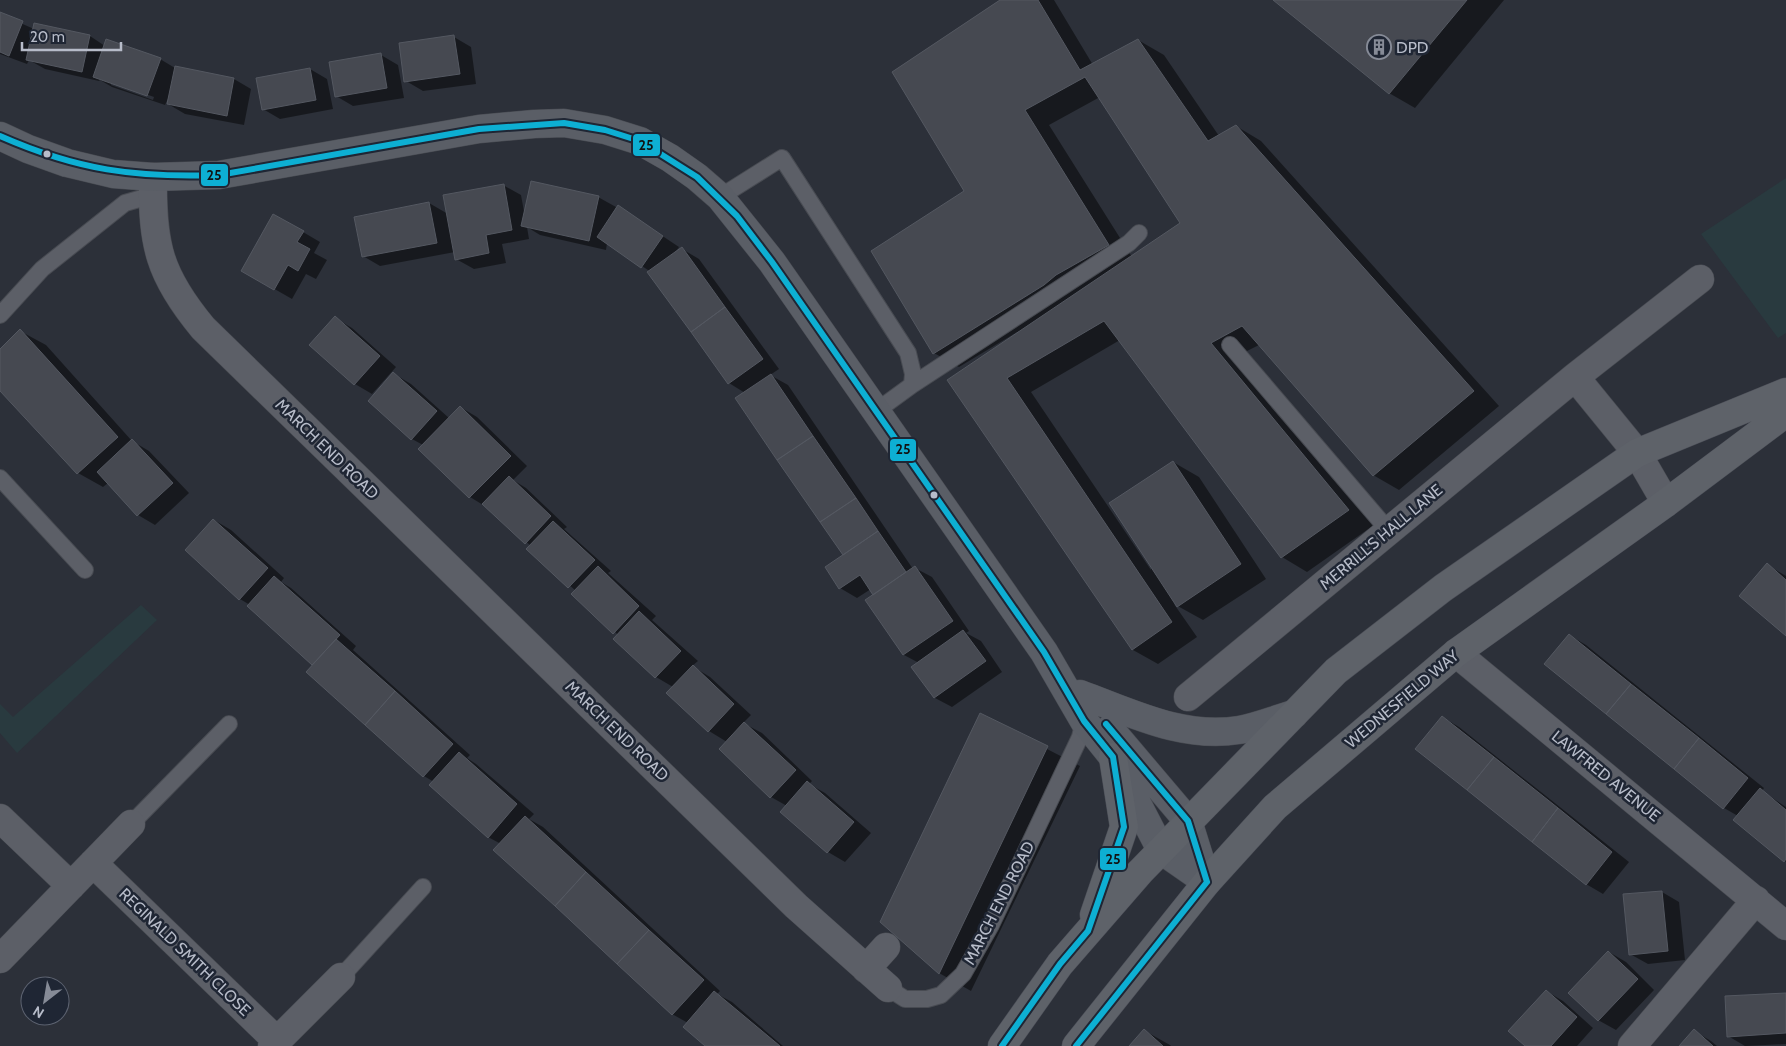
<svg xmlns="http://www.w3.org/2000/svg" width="1786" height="1046" font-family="Cabin,sans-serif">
	<rect width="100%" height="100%" fill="#2c3039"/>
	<path fill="#293a3f" d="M1786 178V333L1778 338 1701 234Z
		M141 605 157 620 17 753 0 733V704L13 717Z"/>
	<path fill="#0007" fill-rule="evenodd" d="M1002 0H1054L1093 65 1138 40 1164 55 1219 136 1236 126 1261 141 1499 406 1399 490 1373 475 1259 345 1235 357 1374 525 1307 572 1282 557 1120 340 1031 392 1151 570 1173 462 1199 477 1266 579 1203 620 1174 604 1197 637 1158 664 1133 650 949 380 1020 333 1019 331 959 367 934 353ZM1100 97 1181 224 1132 257 1049 125Z
		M1275 0H1504L1415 108 1389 93Z
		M0 14 34 29 90 36 105 46 160 59 175 68 234 79 251 89 244 125 185 114 168 104 170 94 165 105 112 87 100 80 99 81 45 69 29 60 27 64 0 54ZM111 82 154 97 153 100 111 85Z
		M454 37 471 47 476 84 423 91 406 81Z
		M381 55 398 65 404 98 353 106 336 96Z
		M310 69 327 79 333 109 280 119 263 109Z
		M503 185 521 195 525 217 598 197 616 207 614 213 619 207 679 247 674 254 682 249 699 259 779 369 770 375 788 385 913 569 915 568 932 577 969 631 966 633 981 641 1002 672 952 707 935 698 913 667 919 663 904 655 871 589 857 598 840 588 845 556 745 393 729 383 651 272 607 243 606 250 540 235 527 227 529 239 502 244 506 263 474 269 456 259 455 252 380 266 363 256 429 203 448 214Z
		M274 215 320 242 314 253 327 260 316 279 306 274 292 299 243 271Z
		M335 318 352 328 396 367 372 394 355 384Z
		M20 331 46 345 132 441 149 451 189 493 155 525 138 515 108 483 103 487 78 473 0 389V351Z
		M394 374 411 384 449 418 460 407 477 417 527 466 513 480 526 488 567 527 564 529 611 571 608 573 656 616 652 620 698 661 692 666 710 677 751 715 743 723 762 733 812 781 809 784 825 793 871 833 845 862 828 852 787 806 771 797 727 742 709 731 668 693 673 687 656 677 615 639 618 635 576 591 528 549 531 546 488 508 470 497 419 449 423 445 412 439Z
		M214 520 231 530 284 578 281 582 291 588 356 646 353 650 470 755 467 758 476 764 534 814 529 819 543 827 720 991 717 994 732 1002 783 1046H707L688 1023 672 1014 501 844 488 837 434 782 424 776 308 672 314 665 249 606 250 605 240 599Z
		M1767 565 1786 576V634Z
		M1569 635 1586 645 1764 788 1762 791 1786 807V862L1738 816 1724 808Z
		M981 715 1080 766 971 991 939 973Z
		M1442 717 1459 727 1629 862 1603 894 1586 884Z
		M1662 892 1679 902 1685 960 1648 964 1630 954Z
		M1609 952 1626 962 1654 990 1616 1030 1598 1020Z
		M1546 991 1563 1001 1593 1028 1577 1046H1527Z
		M1786 994V1044L1745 1046 1728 1036Z
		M1145 1031 1170 1045 1171 1046H1131Z
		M1694 1031 1711 1041 1717 1046H1681Z"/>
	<path fill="#464951" stroke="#545861" d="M1000 0H1038L1080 70 1138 39 1208 141 1236 125 1474 391 1373 476 1242 326 1211 343 1349 510 1281 558 1104 321 1007 378 1172 622 1132 650 947 380 1180 223 1085 77 1025 110 1109 245 1056 275 1044 285 933 354 871 251 964 191 892 72Z
		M1273 0H1467L1389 94Z
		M0 12 23 21 9 56 0 52Z
		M34 23 90 35 82 72 26 60Z
		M454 35 460 74 404 82 399 43Z
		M106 39 161 58 147 96 93 77Z
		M381 53 387 88 335 97 329 62Z
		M175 66 234 78 227 116 167 104Z
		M310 68 316 100 262 110 256 78Z
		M531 181 599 196 589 241 521 226Z
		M504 184 512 230 486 235 489 253 455 260 443 195Z
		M429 202 437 243 362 257 354 217Z
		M618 205 663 236 641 268 597 237Z
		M273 214 304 231 297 242 310 249 298 271 288 265 274 290 241 271Z
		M682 247 725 307 691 332 647 272Z
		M725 307 763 359 728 384 691 332Z
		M335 316 380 356 354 385 309 345Z
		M20 329 118 437 77 474 0 391V349Z
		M393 372 437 411 411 440 368 401Z
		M771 374 813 436 777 460 735 398Z
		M460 406 511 456 469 498 418 449Z
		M813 436 856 498 820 522 777 460Z
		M132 439 173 483 137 516 97 472Z
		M1173 461 1241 564 1177 607 1109 503Z
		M509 476 551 516 525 544 482 504Z
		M856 498 878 531 843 555 820 522Z
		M213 519 268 568 239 600 185 550Z
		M553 521 595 560 568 588 526 549Z
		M878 531 906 572 873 595 860 575 839 589 825 567Z
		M1767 563 1786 580V636L1739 596Z
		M598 566 639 606 613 634 571 594Z
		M915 566 953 621 903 655 865 600Z
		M274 576 340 635 312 665 247 606Z
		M639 611 681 651 655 678 613 639Z
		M963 630 986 661 934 698 911 667Z
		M1569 634 1631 684 1606 714 1544 664Z
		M336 639 395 691 365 725 306 672Z
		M693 665 734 704 708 732 666 693Z
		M1631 684 1699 738 1674 769 1606 714Z
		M395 691 453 744 423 777 365 725Z
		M980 713 1048 746 939 974 880 922Z
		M1442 716 1494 757 1467 790 1415 749Z
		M744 722 796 770 770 798 719 749Z
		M1699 738 1748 778 1723 809 1674 769Z
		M459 752 517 804 488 838 429 785Z
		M1494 757 1558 808 1532 842 1467 790Z
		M807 781 854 822 827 853 780 812Z
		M1760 788 1786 810V859L1784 862 1733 820Z
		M1558 808 1612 852 1586 885 1532 842Z
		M525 816 586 872 555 906 493 850Z
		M586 872 649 930 617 964 555 906Z
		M1662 891 1668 951 1629 955 1623 894Z
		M649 930 704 980 672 1015 617 964Z
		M1608 951 1638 979 1598 1021 1568 993Z
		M1546 990 1577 1017 1551 1046H1525L1508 1031Z
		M714 991 780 1046H705L683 1027Z
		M1786 993V1033L1727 1037 1725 996Z
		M1144 1029 1163 1046H1129Z
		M1694 1029 1713 1046H1679Z"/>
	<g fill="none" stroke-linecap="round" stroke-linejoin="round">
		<defs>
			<path id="service" d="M720 197 782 158 908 353 913 374 912 385 875 412
				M0 315 42 269 125 203 153 195
				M1230 345 1389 531
				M912 385 1129 243 1139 233
				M0 478 85 570
				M131 824 229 724
				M341 977 423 887
				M888 988 905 999H927L941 995 963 974 991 925 1080 737 1084 721"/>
			<path id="minor" d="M153 177C152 245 159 275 203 328L796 906 888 988
				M1575 377 1637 453 1666 503
				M1456 653 1786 926
				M1188 697 1575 377 1700 279
				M0 818 71 886
				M93 863 277 1041
				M0 959 131 824
				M866 969 886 947
				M272 1046 341 977
				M1632 1046 1756 900"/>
			<path id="secondary" d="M0 136 28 149 67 163 113 174 153 177 219 175 479 129 534 124 564 123 605 130 640 141 670 158 697 177 720 197 772 262 1044 652 1084 721 1113 757 1161 850 1207 882
				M1080 694C1132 713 1182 739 1239 730 1257 727 1276 719 1294 714
				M1110 729 1188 821 1207 882"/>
			<path id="primary" d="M1094 915 1124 827 1113 757
				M1002 1046 1060 964 1140 872 1336 671 1443 588 1637 453 1786 392
				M1076 1046 1207 882 1275 807 1456 653 1666 503 1786 413"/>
		</defs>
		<use href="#service" stroke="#484b52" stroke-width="18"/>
		<use href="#minor" stroke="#484b52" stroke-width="29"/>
		<use href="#secondary" stroke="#484b52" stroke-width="29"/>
		<use href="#primary" stroke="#4a4d56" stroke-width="29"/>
		<use href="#service" stroke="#5c5f67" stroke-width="16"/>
		<use href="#minor" stroke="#5c5f67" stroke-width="28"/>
		<use href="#secondary" stroke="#5a5e66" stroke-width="28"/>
		<use href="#primary" stroke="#5e6269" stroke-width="28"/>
		<defs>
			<path id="bus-1" d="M0 136C77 170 135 178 219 175L479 129 564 123 605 130 640 141 697 177 737 216 772 262 1044 652 1084 721 1113 757 1124 827 1088 931 1060 964 1002 1046
				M1106 724 1188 821 1207 882
				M1076 1046 1207 882"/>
		</defs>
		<use href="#bus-1" stroke="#1f2634" stroke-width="10"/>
		<use href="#bus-1" stroke="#0dafd3" stroke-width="6"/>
	</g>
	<defs>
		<symbol id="building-ring" viewBox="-11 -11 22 22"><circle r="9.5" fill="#1f2634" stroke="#868b97" stroke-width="1.5"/><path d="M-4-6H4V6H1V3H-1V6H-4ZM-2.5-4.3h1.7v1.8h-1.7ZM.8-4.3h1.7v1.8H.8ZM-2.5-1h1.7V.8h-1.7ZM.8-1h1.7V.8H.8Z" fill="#868b97"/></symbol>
	</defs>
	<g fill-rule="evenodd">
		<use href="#building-ring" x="1365" y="33" width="28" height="28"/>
	</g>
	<g fill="#b7bcc9" stroke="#1f2634" stroke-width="2">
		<circle cx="47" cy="154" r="4.5"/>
		<circle cx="934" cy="495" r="4.5"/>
	</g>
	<g text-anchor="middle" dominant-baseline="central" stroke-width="5" stroke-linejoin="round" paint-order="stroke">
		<g font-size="16" fill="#b7bcc9" stroke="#1f2634" text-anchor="start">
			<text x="1396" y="47">DPD</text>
		</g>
		<g font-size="16" fill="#b7bcc9" stroke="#1f2634">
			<text transform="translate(327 449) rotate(44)">MARCH END ROAD</text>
			<text transform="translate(1381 537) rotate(-40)">MERRILL'S HALL LANE</text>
			<text transform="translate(1402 699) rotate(-40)">WEDNESFIELD WAY</text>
			<text transform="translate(617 731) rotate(44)">MARCH END ROAD</text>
			<text transform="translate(1606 776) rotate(39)">LAWFRED AVENUE</text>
			<text transform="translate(999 903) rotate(-63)">MARCH END ROAD</text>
			<text transform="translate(185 952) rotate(44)">REGINALD SMITH CLOSE</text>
		</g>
	</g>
	<g stroke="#1f2634" stroke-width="2">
		<rect x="632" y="133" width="29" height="24" rx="5" fill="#0dafd3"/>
		<rect x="200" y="163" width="29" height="24" rx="5" fill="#0dafd3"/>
		<rect x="889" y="438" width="28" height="24" rx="5" fill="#0dafd3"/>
		<rect x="1099" y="847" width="28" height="24" rx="5" fill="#0dafd3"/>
	</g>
	<g font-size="14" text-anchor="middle" font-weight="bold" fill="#111">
		<text x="646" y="150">25</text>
		<text x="214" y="180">25</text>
		<text x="903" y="454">25</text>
		<text x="1113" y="864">25</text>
	</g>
	<g transform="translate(45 1001) rotate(211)"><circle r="24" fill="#1f2634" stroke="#5c6270"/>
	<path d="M0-4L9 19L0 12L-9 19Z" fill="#868b97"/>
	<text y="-8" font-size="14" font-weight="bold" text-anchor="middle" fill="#b7bcc9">N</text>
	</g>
	<path d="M22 42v8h99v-8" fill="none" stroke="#b7bcc9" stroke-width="2.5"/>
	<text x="30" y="42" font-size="15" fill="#b7bcc9" stroke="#1f2634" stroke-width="4" paint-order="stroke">20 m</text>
</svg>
